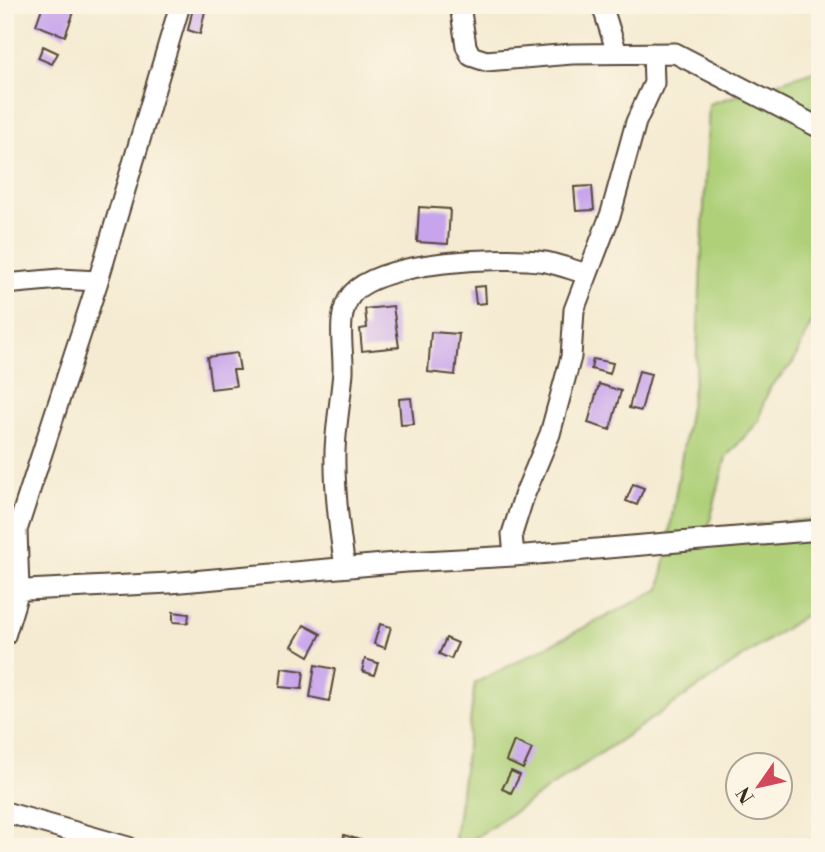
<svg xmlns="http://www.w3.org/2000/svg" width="825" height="852" font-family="'Libre Bodoni',serif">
	<rect width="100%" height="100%" fill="#fcf5e5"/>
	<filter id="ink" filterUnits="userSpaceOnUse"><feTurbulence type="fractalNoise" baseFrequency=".0143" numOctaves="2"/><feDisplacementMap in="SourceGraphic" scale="14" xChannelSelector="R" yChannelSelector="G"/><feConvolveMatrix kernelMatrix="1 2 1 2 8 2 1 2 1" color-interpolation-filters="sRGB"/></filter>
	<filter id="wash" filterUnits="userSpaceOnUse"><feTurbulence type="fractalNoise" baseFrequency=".00686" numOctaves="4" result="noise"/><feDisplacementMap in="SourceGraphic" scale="28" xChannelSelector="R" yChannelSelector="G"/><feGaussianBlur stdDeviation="1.57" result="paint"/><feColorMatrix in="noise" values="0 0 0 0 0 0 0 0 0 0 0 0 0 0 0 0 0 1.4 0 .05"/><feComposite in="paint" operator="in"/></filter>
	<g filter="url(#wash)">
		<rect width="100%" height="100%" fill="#f5ebd2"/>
		<path fill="#afd079" stroke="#757d4c" stroke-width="2" d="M820 69V277L818 279 820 304 793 363 771 386 764 401 759 421 726 457 708 529 820 519V605L462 847H454L475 683 660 589 696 370 709 104Z"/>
		<g id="blocks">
			<path fill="#c7a4ec" d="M43 5H64L75 9 65 36 36 25Z
				M193 8 205 11 200 34 188 30Z
				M43 46 58 53 52 64 38 58Z
				M592 186 594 210 576 211 574 187Z
				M419 207 450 209 448 244 417 242Z
				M485 286 486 303 476 304 474 287Z
				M393 306 399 347 362 351 360 329 367 328 365 309Z
				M431 332 459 334 455 375 428 372Z
				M237 353 240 370H233L236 386 211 389 207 357Z
				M593 359 613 363 610 374 591 369Z
				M639 371 651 374 641 411 629 408Z
				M599 384 621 391 610 430 588 423Z
				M411 398 414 424 401 425 399 399Z
				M633 484 644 488 637 505 626 501Z
				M173 612 189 614 188 623 173 622Z
				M380 624 391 627 385 648 374 644Z
				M304 625 321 634 309 656 292 646Z
				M446 638 458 643 451 659 439 654Z
				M365 659 378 663 374 675 362 671Z
				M315 665 335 669 329 701 310 697Z
				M282 668 304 671 302 689 280 687Z
				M514 741 532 749 523 769 506 761Z
				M511 771 520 775 511 793 502 789Z
				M344 835 369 843 368 847H342Z"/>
		</g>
	</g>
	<g filter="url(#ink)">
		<use href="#blocks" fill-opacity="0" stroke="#574739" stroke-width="2"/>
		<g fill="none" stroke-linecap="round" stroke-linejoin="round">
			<defs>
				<path id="minor" d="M460 5 466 46 471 56 486 61 572 54 675 53 820 128
					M602 5 617 53
					M5 284 60 279 98 281
					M514 556 512 534 524 496 550 434 571 357 574 310 611 213 636 122 654 83 653 53
					M345 567C339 529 334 490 335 451 336 424 341 398 343 372 344 348 335 314 352 294 380 261 504 255 546 262 560 265 573 270 587 274
					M5 591 170 583 406 562 514 556 820 530
					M5 636 19 590 17 530 98 281 180 5
					M5 812 128 847"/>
			</defs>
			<use href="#minor" stroke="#574739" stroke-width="23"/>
			<use href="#minor" stroke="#fff" stroke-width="19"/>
		</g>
	</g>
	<rect width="825" height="852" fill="none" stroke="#fcf5e5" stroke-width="28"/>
	<g transform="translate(759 786) rotate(236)"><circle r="33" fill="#fcf5e5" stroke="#afa495" stroke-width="2"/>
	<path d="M0-5L12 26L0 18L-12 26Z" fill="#d1495b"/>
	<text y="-10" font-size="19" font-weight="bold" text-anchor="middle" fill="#3b2a1e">N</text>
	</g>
</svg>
